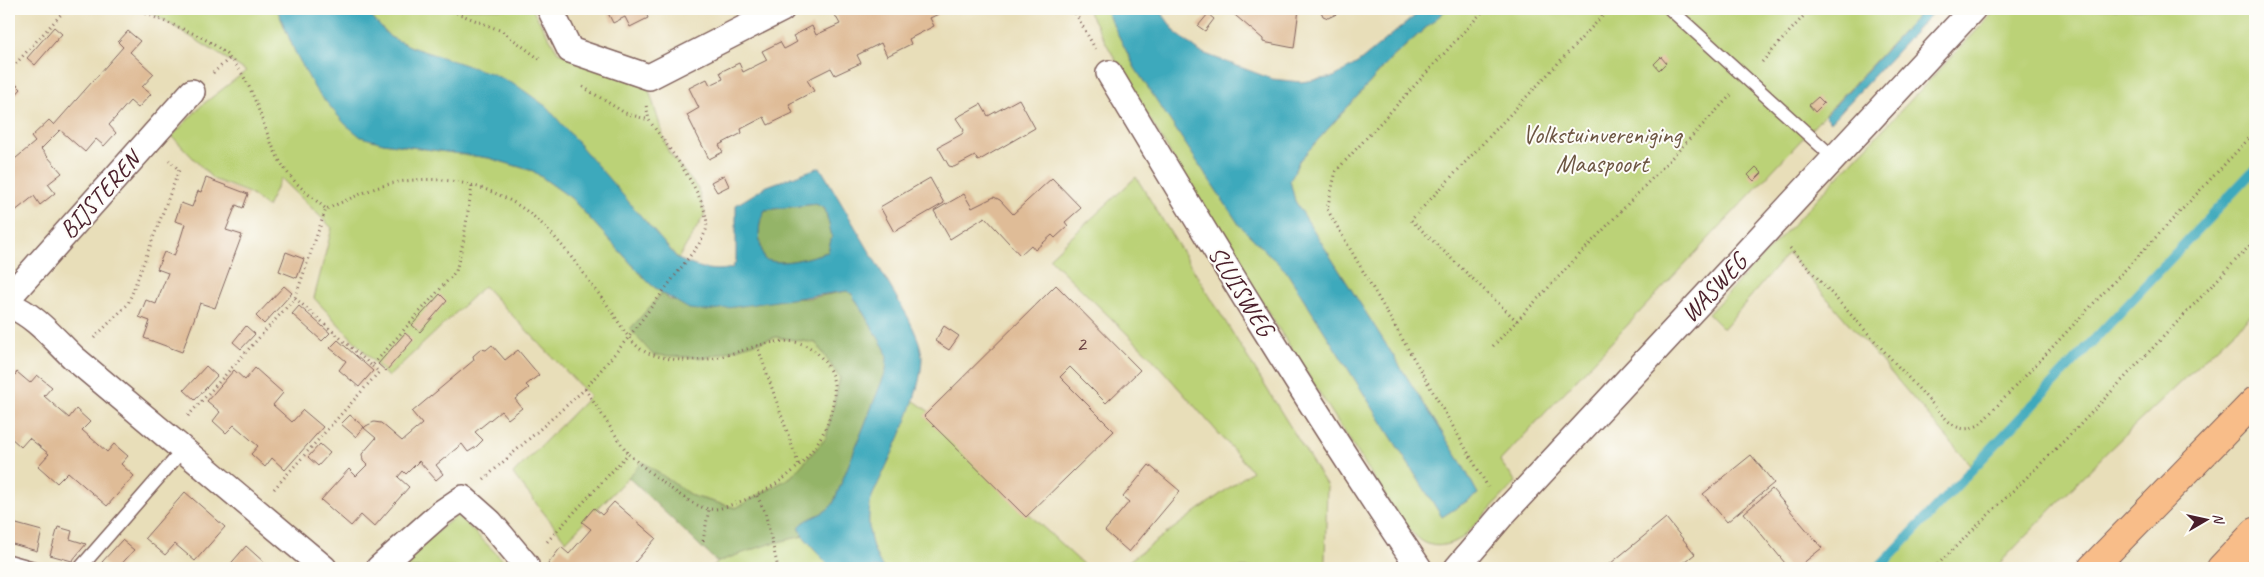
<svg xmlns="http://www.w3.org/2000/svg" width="2264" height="577" font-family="Caveat,sans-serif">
	<rect width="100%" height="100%" fill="#fdfcf7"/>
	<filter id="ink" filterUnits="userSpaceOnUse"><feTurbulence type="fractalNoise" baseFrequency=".02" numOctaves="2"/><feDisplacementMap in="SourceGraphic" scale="10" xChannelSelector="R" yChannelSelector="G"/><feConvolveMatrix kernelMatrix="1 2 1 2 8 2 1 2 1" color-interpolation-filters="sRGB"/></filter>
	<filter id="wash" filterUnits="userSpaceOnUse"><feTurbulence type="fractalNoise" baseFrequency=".0096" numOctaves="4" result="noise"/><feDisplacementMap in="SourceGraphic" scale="20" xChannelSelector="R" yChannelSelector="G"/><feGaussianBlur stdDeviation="1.12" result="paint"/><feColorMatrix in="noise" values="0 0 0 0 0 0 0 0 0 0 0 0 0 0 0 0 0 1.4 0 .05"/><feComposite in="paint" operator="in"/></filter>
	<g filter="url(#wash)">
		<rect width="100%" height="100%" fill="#e8deb9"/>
		<path fill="#bbd277" stroke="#827851" d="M146 9H277L295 52 383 143 489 158 533 171 571 198 649 283 662 293 631 329 705 358 776 337 816 343 840 378 827 438 791 477 736 508 692 496 643 462 566 541 513 474 590 396 484 286 388 377 314 298 332 228 281 178 267 207 249 193 213 179 172 136 202 105 246 71Z
			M364 9H532L558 52 645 77 668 151 698 189 705 214 678 259 670 249 414 48 390 37Z
			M1087 9H1105L1135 68 1240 226 1286 271 1442 517 1478 494 1462 464 1295 201 1290 181 1299 161 1392 58 1447 9H1924L1500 461 1516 482 1462 538C1430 555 1419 542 1399 517 1292 350 1183 183 1087 9Z
			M1997 9H2255V311L2107 452 1995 568H1879L1974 469 1788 253 1723 329 1708 314Z
			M1136 177 1327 486 1325 561 1312 568H1119L1252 471 1150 356 1049 258Z
			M913 400 934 415 1030 515 1087 568H883C869 545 866 526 871 499Z
			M457 515 506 563 501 568H394Z
			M803 536 831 568H710C732 550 775 543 803 536Z"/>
		<path fill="#94b468" stroke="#6f6a4a" d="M816 204 825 209 832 236 828 252C809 257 783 267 764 259 759 241 756 226 765 210Z
			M847 291 852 294 885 349 888 358 886 372 833 504C824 516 808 516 799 527L803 536 769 544 717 562 628 477 643 462 692 496 736 508 791 477 826 438 840 378 816 343 776 337 705 358 653 355 630 329 662 293 670 300 810 298Z"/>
		<path fill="#3da9bc" stroke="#446474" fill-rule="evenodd" d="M277 9H364L390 37 414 48 493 74 519 87 547 107 678 259C696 267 712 273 732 268L736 261V205L767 186 820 167 908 317C914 330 921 343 922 357 922 398 888 461 871 499 866 526 869 545 883 568H831L803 536 799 527C808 516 824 516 833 504L886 371 887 358 885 349 852 294 847 291 706 311 689 309 662 293 649 283 571 198 533 171 489 158 383 143 361 137 345 124 315 89 295 52ZM816 204 825 209 832 236 828 252C809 257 783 267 764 259 759 241 756 226 765 210Z
			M1105 9H1159L1176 33 1200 52 1272 79 1301 82 1334 77 1359 62 1423 9H1447L1392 58 1299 161 1290 181 1295 201 1462 464 1478 494 1442 517 1286 271 1240 226 1135 68Z
			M1924 9H1936L1831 122 1825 116Z"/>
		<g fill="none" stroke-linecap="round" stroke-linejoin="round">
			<path stroke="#3da9bc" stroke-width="10" d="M1879 568 2255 169"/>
		</g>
		<g id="blocks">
			<path fill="#dfbc97" d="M606 9H650L645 11 648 18 630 27 625 17 613 23Z
				M848 9H856L857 12 864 9H949L930 18 934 26 909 39 911 44 887 56 881 43 857 55 861 63 835 75 831 68 807 80 814 91 789 104 793 113 768 125 764 117 741 129 742 133 719 145 723 152 709 159 687 115 699 108 689 88 707 79 710 85 723 79 720 72 739 63 743 72 767 60 762 51 780 42 784 49 790 46 797 42 793 36 812 26 816 35 840 24 835 15Z
				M1230 9H1299L1294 48 1263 42V39L1229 10Z
				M1320 9H1347L1328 18 1323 16Z
				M1208 14 1214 19 1205 31 1198 26Z
				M54 27 62 34 35 65 27 58Z
				M128 31 140 41 130 52 154 74 142 87 151 94 138 108 130 101 109 125 116 133 104 146 96 139 85 152 60 130 41 149 62 173 48 184 55 193 40 205 34 196 9 216V164L35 142 31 137 49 120 54 125 123 47 118 42Z
				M1661 57 1666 63 1659 70 1654 64Z
				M10 78 21 89 12 99 9 96Z
				M1818 97 1824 103 1815 112 1809 105Z
				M1019 99 1035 128 978 161 975 156 954 167 949 166 938 147 962 134 964 130 956 118 981 104 988 116Z
				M1756 167 1762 173 1754 181 1748 175Z
				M724 175 729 186 717 192 711 182Z
				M206 178 248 194 243 208 236 205 226 230 242 235 215 308 200 303 182 352 144 338 150 321 139 317 146 300 156 304 162 288 168 273 157 269 164 252 174 256 180 240 185 224 175 221 181 203 192 207 198 191 201 192Z
				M930 178 944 203 894 232 880 207Z
				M1052 178 1081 208 1065 222 1068 226 1055 238 1052 235 1035 250 1031 245 1020 255 985 217 950 239 934 211 964 194 972 208 994 197 1000 200 1013 214Z
				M286 252 304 259 297 278 279 271Z
				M1056 285 1140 370 1106 403 1070 367 1060 377 1114 431 1026 517 924 416Z
				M284 286 292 293 264 324 256 316Z
				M440 294 447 301 420 332 412 325Z
				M299 306 330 333 322 341 292 314Z
				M246 326 255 334 241 349 233 342Z
				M944 326 959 336 949 350 935 341Z
				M405 333 413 340 386 371 378 364Z
				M338 340 373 371 359 387 339 370 346 361 330 348Z
				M492 345 505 360 518 350 539 375 526 385 529 388 515 399 522 408 508 419 501 411 475 432 483 440 476 447 468 452 462 444 436 465 443 474 436 480 419 461 406 474 403 471 398 477 409 487 374 527 361 515 351 526 321 500 349 469 356 476 367 465 363 461 362 454 376 438 364 428 366 426 374 422 381 423 402 441 422 424 412 412 474 360 473 356 481 349 486 350Z
				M206 366 217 376 195 400 184 390Z
				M255 368 283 393 273 405 292 422 303 410 323 427 285 470 272 458 265 467 251 454 258 446 234 425 226 433 213 421 220 412 207 401 234 370 245 380Z
				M9 370 15 375 17 372 30 383 37 375 52 387 44 396 69 418 76 409 90 422 82 430 107 452 114 444 128 456 121 464 134 476 107 506 68 472 57 483 38 466 49 454 29 438 21 447 9 436Z
				M350 415 364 427 356 437 341 424Z
				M320 444 330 453 318 466 308 457Z
				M1751 455 1774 483 1727 522 1703 494Z
				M1149 465 1180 491 1129 552 1105 531 1129 502 1123 497Z
				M1772 489 1822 548 1797 568H1789L1744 513Z
				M185 492 225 527 195 561 175 544 165 555 145 538Z
				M614 502 656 538 630 568H545L561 547 569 554 591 529 582 522 594 508 602 515Z
				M1666 518 1695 554 1677 568H1605Z
				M9 522 42 531 37 551 9 543Z
				M58 527 72 531 70 539 86 544 72 561 50 555Z
				M122 540 134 550 118 568H109L102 562Z
				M246 546 266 564 271 568H227Z"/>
		</g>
	</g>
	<g filter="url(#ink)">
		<use href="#blocks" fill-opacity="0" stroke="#81625d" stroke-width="1"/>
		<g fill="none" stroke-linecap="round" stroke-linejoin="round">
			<defs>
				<path id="lane" d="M1670 9 1834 158
					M9 561 34 568
					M80 568 182 451"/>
				<path id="street" d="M550 9 570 50 649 77 782 9
					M1109 73C1209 240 1310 407 1419 568
					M9 297 192 92
					M9 305C35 315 54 339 74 358L324 568
					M379 568 441 513 463 498 490 522 526 565 522 568
					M1457 568 1503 514 1973 9"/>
				<path id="highway" d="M2092 568 2255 401
					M2221 568 2255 532"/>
			</defs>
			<use href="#lane" stroke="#81625d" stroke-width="15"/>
			<use href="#street" stroke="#81625d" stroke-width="28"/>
			<use href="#highway" stroke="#81625d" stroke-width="30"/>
			<path stroke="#81625d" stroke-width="3" stroke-dasharray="1 4" stroke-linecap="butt" d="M137 9C167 25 203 32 228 56 257 84 262 134 283 166 293 183 311 196 326 209
				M447 9 502 31 542 61
				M1073 9 1096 50
				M1485 9 1336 171 1327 209 1488 487
				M1762 62 1810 9
				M9 71 66 9
				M213 73 230 58
				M583 87 625 113 649 120
				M1790 248 1947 420C1959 430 1965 431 1979 425L2255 132
				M295 298 372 366 456 271 463 243 472 186
				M1517 321 1411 220 1609 9
				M94 338 128 304 179 170 169 160
				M757 345 799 466
				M1493 346 1732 94
				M585 389 628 454
				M188 416 295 298 326 209C348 200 370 188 394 183 445 172 504 187 542 224 566 247 585 276 605 302 618 318 628 345 648 353 668 361 694 362 715 358 756 349 802 320 829 369 836 381 835 395 832 408 822 454 780 489 736 503 728 506 718 510 710 509 690 508 644 467 628 454L545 544
				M484 479 585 389 628 338 699 244C701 240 704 235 706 230 713 202 665 144 649 120L646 105
				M274 489 379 372 372 366
				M757 496 765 512 778 568
				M703 541 709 509
				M1934 568 2075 430 2255 240"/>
			<use href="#lane" stroke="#fff" stroke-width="12"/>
			<use href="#street" stroke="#fff" stroke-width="25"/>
			<use href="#highway" stroke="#f8bd89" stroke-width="28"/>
		</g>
	</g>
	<g text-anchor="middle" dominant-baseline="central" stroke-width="4" stroke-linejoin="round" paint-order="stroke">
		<g font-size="22" fill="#6f4646">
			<text x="1081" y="344">2</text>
		</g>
		<g font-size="25" fill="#6c5542" stroke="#fdfcf7">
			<text x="1602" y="135">Volkstuinvereniging<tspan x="1602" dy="29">Maaspoort</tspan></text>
		</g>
		<g font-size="25" fill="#4a1f2b" stroke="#fdfcf7">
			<text transform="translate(100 195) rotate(-48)">BIJSTEREN</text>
			<text transform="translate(1714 288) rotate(-47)">WASWEG</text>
			<text transform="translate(1241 291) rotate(58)">SLUISWEG</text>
		</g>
	</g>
	<rect width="2264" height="577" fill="none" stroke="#fdfcf7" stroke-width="30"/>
	<g transform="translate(2206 520) rotate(81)" stroke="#fdfcf7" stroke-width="4" paint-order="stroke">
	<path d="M0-4L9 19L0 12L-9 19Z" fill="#4a1f2b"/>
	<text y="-8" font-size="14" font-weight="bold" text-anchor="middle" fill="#4a1f2b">N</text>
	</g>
</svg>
